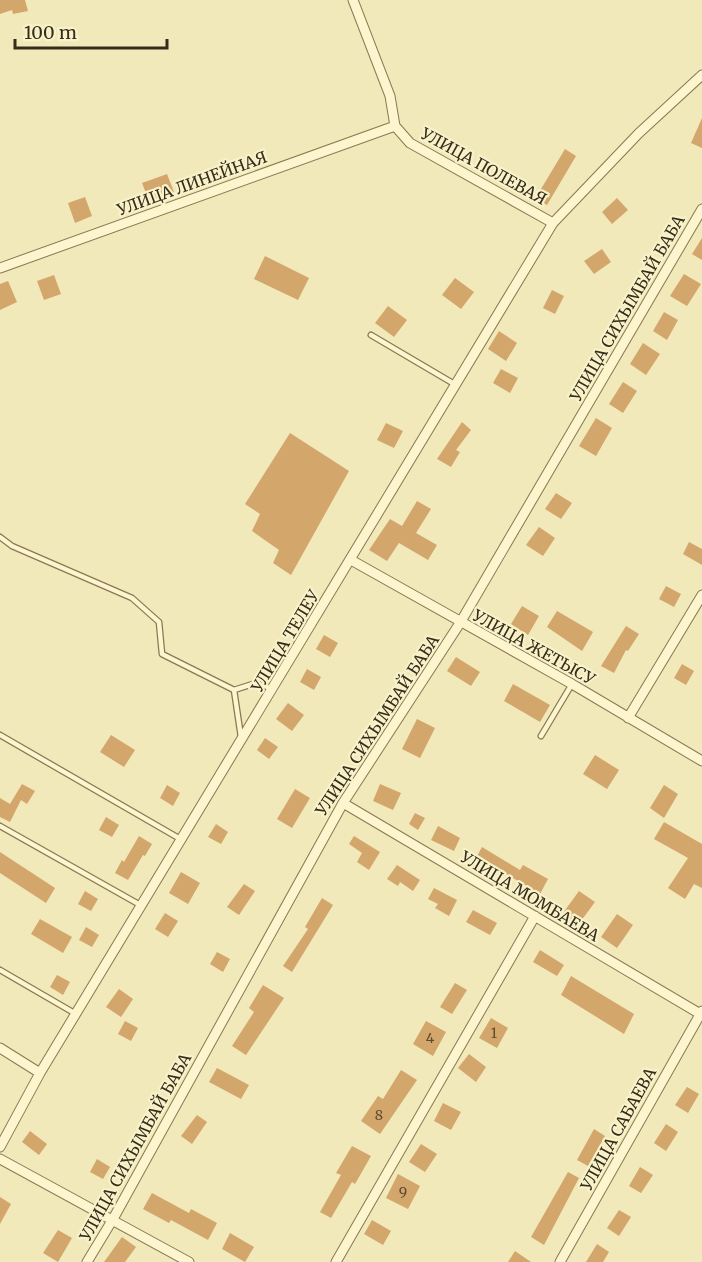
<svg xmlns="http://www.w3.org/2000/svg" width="702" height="1262" font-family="Merriweather,serif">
	<rect width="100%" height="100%" fill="#f1e9ba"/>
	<path fill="#d3a66c" d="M0 0H25L28 11 13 14 12 10 0 14Z
		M702 118V148L691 143Z
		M565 149 576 156 547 205 535 199Z
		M167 174 174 192 149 201 142 183Z
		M85 197 92 216 75 223 68 203Z
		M617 198 628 210 612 224 602 212Z
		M702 238V260L692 254Z
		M602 249 611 262 594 274 584 261Z
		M265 256 309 278 298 300 254 279Z
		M684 274 701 284 687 306 670 296Z
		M54 275 61 294 44 300 37 281Z
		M455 278 474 292 461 309 442 295Z
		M8 281 17 302 0 310V284Z
		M552 290 564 296 555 314 543 308Z
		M388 306 407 320 394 337 375 323Z
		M664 312 678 320 667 340 653 331Z
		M499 331 517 343 506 361 488 349Z
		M643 343 660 354 646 375 630 364Z
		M501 369 518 378 510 393 493 383Z
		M623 382 637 391 623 413 609 404Z
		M596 418 612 428 596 456 579 446Z
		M462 422 471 430 456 450 460 452 451 467 437 459Z
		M386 423 403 431 394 448 377 440Z
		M290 433 349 471 291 575 273 563 279 550 252 531 260 514 245 504Z
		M556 493 572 503 561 519 545 509Z
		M417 501 431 509 416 533 437 545 428 560 399 543 387 561 369 550 390 519 402 526Z
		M539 527 555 538 543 556 526 545Z
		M689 542 702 549V565L683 554Z
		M666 586 681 594 674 607 659 599Z
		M522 606 539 616 528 635 511 624Z
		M557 611 593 632 582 651 547 627Z
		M626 626 639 634 628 651 626 650 614 673 601 666Z
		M324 635 338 643 330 657 316 649Z
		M456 657 480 672 471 686 447 671Z
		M682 664 694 671 686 685 674 678Z
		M307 669 321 677 314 690 300 682Z
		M513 684 550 705 540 722 504 701Z
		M288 703 304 715 292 731 276 719Z
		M417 719 435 728 420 758 402 749Z
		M111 735 135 750 124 767 100 752Z
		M265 738 278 747 269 759 257 750Z
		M595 755 619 770 607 789 583 774Z
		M22 784 35 791 27 804 21 800 10 822 0 817V798L10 804Z
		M380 784 401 793 393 810 373 801Z
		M167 785 180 793 173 806 160 798Z
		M664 785 678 794 664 818 650 808Z
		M295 789 310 798 292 828 277 819Z
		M415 813 425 818 418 830 409 824Z
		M106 817 119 825 112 837 99 830Z
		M664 822 702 844V888L694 884 685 899 668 888 688 858 654 839Z
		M216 824 228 832 221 844 208 837Z
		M438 826 460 838 454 851 431 840Z
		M139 836 152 844 145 856 143 855 128 880 115 873 122 860 124 862Z
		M354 836 380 852 369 870 357 862 362 853 349 844Z
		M482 847 520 870 523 865 548 879 540 894 503 872 502 876 475 860Z
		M0 852 55 888 46 903 0 873Z
		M397 865 420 880 413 891 400 882 398 886 387 879Z
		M181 872 200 883 188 904 169 893Z
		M244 884 255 891 239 915 227 907Z
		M434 888 457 900 449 916 435 908 438 904 428 899Z
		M85 891 98 899 91 911 78 904Z
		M579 891 595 902 578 925 563 913Z
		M322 898 333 905 292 972 283 966 308 929 305 927Z
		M473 910 497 923 490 935 466 922Z
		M165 913 178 921 168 937 155 929Z
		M617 914 633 925 617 948 601 937Z
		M40 919 72 937 63 953 31 934Z
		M86 927 99 935 92 947 79 940Z
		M540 950 564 965 557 976 533 962Z
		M217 952 230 959 223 972 210 964Z
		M57 975 70 982 63 995 50 987Z
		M571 976 634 1014 624 1034 561 995Z
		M455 983 467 990 452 1014 440 1007Z
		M263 985 284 998 246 1055 232 1046 254 1012 249 1008Z
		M119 989 133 999 121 1017 106 1007Z
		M491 1018 508 1028 497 1048 479 1038Z
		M125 1021 138 1028 131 1041 118 1034Z
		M426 1021 446 1032 433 1056 413 1044Z
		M469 1054 486 1067 476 1082 458 1068Z
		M217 1068 249 1085 241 1099 209 1082Z
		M401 1070 417 1080 380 1134 361 1121 378 1096 383 1099Z
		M687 1087 699 1094 688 1113 675 1105Z
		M443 1103 461 1112 451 1130 434 1121Z
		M197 1115 207 1122 192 1144 181 1136Z
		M666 1124 678 1132 666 1151 654 1143Z
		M594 1129 605 1136 588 1166 577 1160Z
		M30 1131 47 1144 39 1155 22 1142Z
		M421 1144 437 1154 425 1172 409 1162Z
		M352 1146 371 1156 355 1184 352 1182 331 1218 320 1212 341 1175 336 1173Z
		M97 1159 110 1167 103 1179 90 1172Z
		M640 1167 653 1175 641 1193 629 1186Z
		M568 1172 579 1178 544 1245 531 1237Z
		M398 1174 420 1186 408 1209 386 1198Z
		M152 1193 189 1213 191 1209 217 1223 208 1240 171 1220 169 1223 143 1209Z
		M0 1197 11 1204 0 1224Z
		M619 1210 631 1217 619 1236 607 1228Z
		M372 1220 391 1231 383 1245 364 1234Z
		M58 1230 72 1238 58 1262 43 1253Z
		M230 1233 254 1247 245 1262 222 1249Z
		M122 1237 136 1247 125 1262H104Z
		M597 1244 609 1252 603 1262H586Z
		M515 1251 531 1262H508Z"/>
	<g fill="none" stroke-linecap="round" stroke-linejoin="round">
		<defs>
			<path id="service" d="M371 335 456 385
				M0 537 12 546 132 598 159 622 162 654 234 690 241 737
				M234 690 256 683 273 689
				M0 735 182 840
				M541 736 572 684
				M0 826 142 906
				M0 970 76 1014"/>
			<path id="minor" d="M353 0 390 96 395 126 410 143 553 223
				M0 268 395 126
				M351 560 572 684 702 761
				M628 718 702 595
				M343 803 702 1015
				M0 1048 40 1073
				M0 1147 40 1073 553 223 639 133 702 75
				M0 1159 189 1262
				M87 1262 113 1219 343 803 460 623 702 209
				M336 1262 535 916
				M560 1262 702 1011"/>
		</defs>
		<use href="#service" stroke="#897853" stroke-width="7"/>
		<use href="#minor" stroke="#897853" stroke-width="11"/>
		<use href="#service" stroke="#fcf5cd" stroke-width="4.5"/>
		<use href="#minor" stroke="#fcf5cd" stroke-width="9"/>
	</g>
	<g text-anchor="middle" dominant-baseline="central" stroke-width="4.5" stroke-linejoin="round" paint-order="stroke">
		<g font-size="14" fill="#5e4a2e">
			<text x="494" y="1033">1</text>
			<text x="430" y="1038">4</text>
			<text x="379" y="1115">8</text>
			<text x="403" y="1192">9</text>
		</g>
		<g font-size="16" fill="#372c19" stroke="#f8f2ca">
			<text transform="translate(484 166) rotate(29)">УЛИЦА ПОЛЕВАЯ</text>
			<text transform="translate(192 183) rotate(-20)">УЛИЦА ЛИНЕЙНАЯ</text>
			<text transform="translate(627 308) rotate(-60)">УЛИЦА СИХЫМБАЙ БАБА</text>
			<text transform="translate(285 641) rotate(-59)">УЛИЦА ТЕЛЕУ</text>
			<text transform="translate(534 647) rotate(29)">УЛИЦА ЖЕТЫСУ</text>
			<text transform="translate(377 725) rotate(-57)">УЛИЦА СИХЫМБАЙ БАБА</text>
			<text transform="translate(530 896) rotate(31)">УЛИЦА МОМБАЕВА</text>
			<text transform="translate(618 1129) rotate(-61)">УЛИЦА САБАЕВА</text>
			<text transform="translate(135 1147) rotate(-61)">УЛИЦА СИХЫМБАЙ БАБА</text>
		</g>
	</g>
	<path d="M15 39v9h152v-9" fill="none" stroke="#372c19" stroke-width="3"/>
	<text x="24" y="39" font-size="18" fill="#372c19" stroke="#f8f2ca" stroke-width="4.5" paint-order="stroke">100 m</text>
</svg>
